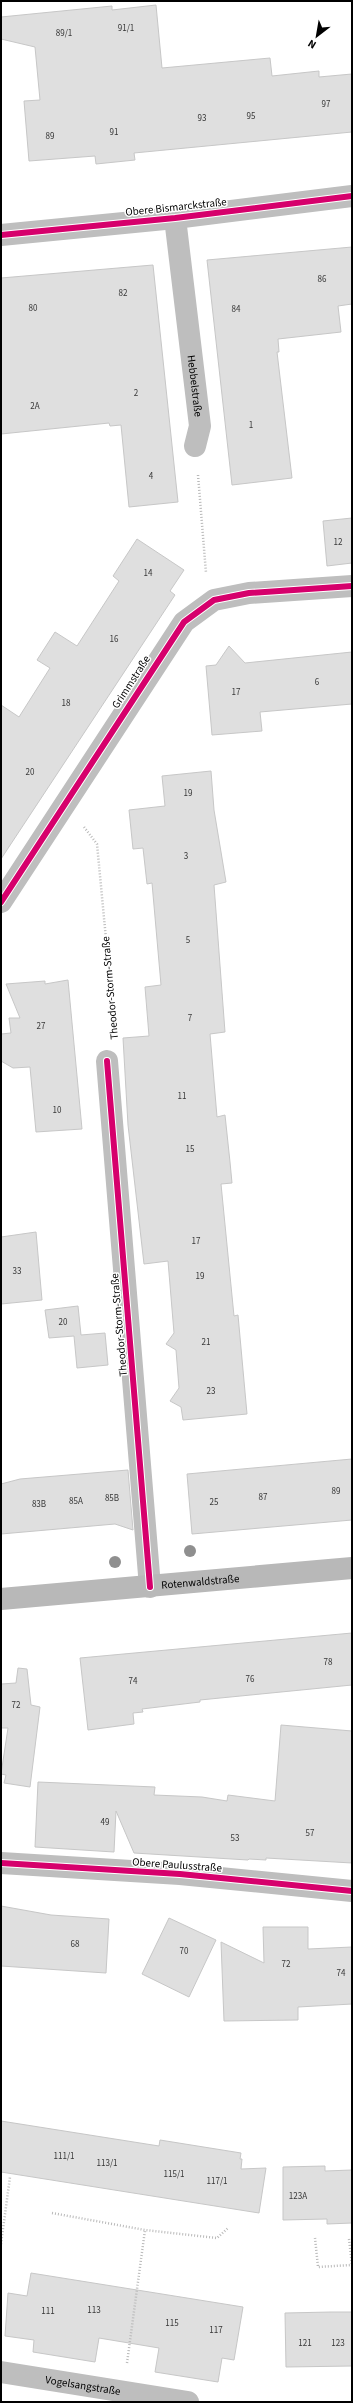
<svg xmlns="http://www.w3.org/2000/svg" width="353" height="2403" font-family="'Source Sans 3',sans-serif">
	<rect width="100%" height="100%" fill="#fff"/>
	<path fill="#dfdfdf" stroke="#c7c7c7" d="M156 5 162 68 270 58 272 76 319 71V77L352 74V132L134 153 135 160 96 164 95 156 29 161 24 101 40 100 35 47 1 39V17L112 6V10Z
		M352 247V304L338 306 341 332 278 339 279 352H277L292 478 232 485 207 260Z
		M153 265 178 502 129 507 121 425 110 426 109 423 1 434V278Z
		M352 518V563L327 566 323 521Z
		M137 539 184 570 170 591 175 595 1 859V705L19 717 50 668 37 660 55 632 77 646 119 581 113 576Z
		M229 646 245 663 352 652V704L260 712 262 731 212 735 206 666 216 665Z
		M211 771 214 810 226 882 214 885 225 1032 210 1034 217 1117 225 1115 230 1162 232 1183 221 1184 234 1316 238 1315 247 1414 183 1420 181 1407 170 1401 179 1388 176 1350 166 1344 174 1333 168 1261 144 1264 128 1125 123 1038 149 1036 145 987 161 985 152 883 147 884 143 848 133 849 129 810 165 806 162 776Z
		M68 980 82 1129 36 1132 30 1067 13 1068 1 1061V1034L11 1033 9 1018H20L6 984 45 981V984Z
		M36 1232 42 1300 1 1304V1237Z
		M78 1306 81 1335 105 1333 108 1365 77 1368 74 1336 49 1338 45 1310Z
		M352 1459V1520L192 1534 187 1474Z
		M128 1470 133 1530 115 1524 1 1534V1484L20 1479Z
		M352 1633V1685L200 1700V1702L142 1709 143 1712 133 1713 134 1724 88 1730 80 1658Z
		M18 1668 27 1669 31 1705 40 1707 30 1787 4 1783 6 1775 1 1774 8 1728H1V1684L16 1683Z
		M281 1725 352 1731V1863L266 1858V1860L249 1859 248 1860 134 1853 116 1811 114 1852 35 1847 38 1782 155 1787 154 1795 202 1797 227 1801 228 1795 275 1801Z
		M1 1906 51 1915 109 1919 106 1973 1 1966Z
		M169 1918 216 1940 189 1997 142 1974Z
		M263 1927H308V1949L352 1947V2004L298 2007V2020L224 2021 221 1942 264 1963Z
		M1 2121 159 2146 160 2140 241 2153 240 2159H242L241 2169 266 2168 259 2213 1 2172Z
		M325 2166V2171L352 2170V2223L327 2224V2219L283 2220V2167Z
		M31 2273 243 2307 234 2360 222 2358 218 2382 155 2372 159 2348 99 2338 95 2362 33 2352 34 2340 5 2336 8 2293 27 2296Z
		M331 2312H352V2366L286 2367 285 2313Z"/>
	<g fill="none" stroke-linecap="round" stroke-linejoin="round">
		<path stroke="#b9b9b9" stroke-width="2.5" stroke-dasharray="1 2" stroke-linecap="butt" d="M198 475 206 573
			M84 827 97 844 115 1034
			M52 2213 145 2230 217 2238 228 2228
			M315 2238 318 2267 351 2265
			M349 2239 352 2265
			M1 2244 10 2177
			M127 2363 145 2230"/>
		<g stroke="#bebebe" stroke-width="22">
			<path id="s1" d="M175 218 200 426 195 446"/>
			<path d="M1 235 175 218 352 196"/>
			<path d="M1 902 184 622 214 600 249 593 352 586"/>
			<path d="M107 1061 150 1587"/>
			<path d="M1 1863 180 1874 352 1891"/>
			<path id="s2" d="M1 2372 188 2402"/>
		</g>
		<path stroke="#b8b8b8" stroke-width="22" id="s3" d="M1 1599 352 1568"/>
		<defs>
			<path id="cycleway" d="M1 235 175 218 352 196
				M1 902 184 622 214 600 249 593 352 586
				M107 1061 150 1587
				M1 1863 180 1874 352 1891"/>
		</defs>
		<use href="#cycleway" stroke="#fff" stroke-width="8"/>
		<use href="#cycleway" stroke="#d6006c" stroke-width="6"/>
	</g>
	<g fill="#8f8f8f">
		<circle cx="190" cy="1551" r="6"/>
		<circle cx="115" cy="1562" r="6"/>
	</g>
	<g text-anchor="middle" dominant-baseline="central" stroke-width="3" stroke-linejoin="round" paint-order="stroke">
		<g font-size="9" fill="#383838">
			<text x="126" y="28">91/1</text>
			<text x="64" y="33">89/1</text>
			<text x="326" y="104">97</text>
			<text x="251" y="116">95</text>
			<text x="202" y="118">93</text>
			<text x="114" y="132">91</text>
			<text x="50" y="136">89</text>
			<text x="322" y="279">86</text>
			<text x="123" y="293">82</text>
			<text x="33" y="308">80</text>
			<text x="236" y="309">84</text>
			<text x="136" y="393">2</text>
			<text x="35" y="406">2A</text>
			<text x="251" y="425">1</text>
			<text x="151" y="476">4</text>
			<text x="338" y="542">12</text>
			<text x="148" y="573">14</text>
			<text x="114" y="639">16</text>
			<text x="317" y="682">6</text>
			<text x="236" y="692">17</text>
			<text x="66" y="703">18</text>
			<text x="30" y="772">20</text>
			<text x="188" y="793">19</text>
			<text x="186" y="856">3</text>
			<text x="188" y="940">5</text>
			<text x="190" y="1018">7</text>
			<text x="41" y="1026">27</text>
			<text x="182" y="1096">11</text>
			<text x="57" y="1110">10</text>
			<text x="190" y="1149">15</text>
			<text x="196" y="1241">17</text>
			<text x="17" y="1271">33</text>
			<text x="200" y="1276">19</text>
			<text x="63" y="1322">20</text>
			<text x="206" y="1342">21</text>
			<text x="211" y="1391">23</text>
			<text x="336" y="1491">89</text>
			<text x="263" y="1497">87</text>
			<text x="112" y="1498">85B</text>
			<text x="76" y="1501">85A</text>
			<text x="214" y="1502">25</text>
			<text x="39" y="1504">83B</text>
			<text x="328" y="1662">78</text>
			<text x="250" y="1679">76</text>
			<text x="133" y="1681">74</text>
			<text x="16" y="1705">72</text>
			<text x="105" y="1822">49</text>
			<text x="310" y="1833">57</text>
			<text x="235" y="1838">53</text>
			<text x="75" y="1944">68</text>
			<text x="184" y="1951">70</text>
			<text x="286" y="1964">72</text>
			<text x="341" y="1973">74</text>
			<text x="64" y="2156">111/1</text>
			<text x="107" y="2163">113/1</text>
			<text x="174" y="2174">115/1</text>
			<text x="217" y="2181">117/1</text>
			<text x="298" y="2196">123A</text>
			<text x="94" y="2310">113</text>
			<text x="48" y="2311">111</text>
			<text x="172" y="2323">115</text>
			<text x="216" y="2330">117</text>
			<text x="305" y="2343">121</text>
			<text x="338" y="2343">123</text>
		</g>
		<g font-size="11" fill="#000" stroke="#fff">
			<text transform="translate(176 207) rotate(-6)">Obere Bismarckstraße</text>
			<text stroke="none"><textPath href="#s1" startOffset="169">Hebbelstraße</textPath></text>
			<text transform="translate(131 682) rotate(-57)">Grimmstraße</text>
			<text transform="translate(110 988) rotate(-95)">Theodor-Storm-Straße</text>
			<text transform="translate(119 1325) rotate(-95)">Theodor-Storm-Straße</text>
			<text stroke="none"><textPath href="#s3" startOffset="200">Rotenwaldstraße</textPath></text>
			<text transform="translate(177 1865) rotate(4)">Obere Paulusstraße</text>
			<text stroke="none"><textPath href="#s2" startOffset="83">Vogelsangstraße</textPath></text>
		</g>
	</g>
	<rect width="353" height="2403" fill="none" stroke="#000000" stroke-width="4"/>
	<g transform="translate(317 36) rotate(211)" stroke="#ffffff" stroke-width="3" paint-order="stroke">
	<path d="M0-3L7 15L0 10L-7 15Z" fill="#000000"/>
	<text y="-6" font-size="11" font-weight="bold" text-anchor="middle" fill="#000000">N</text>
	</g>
</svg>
